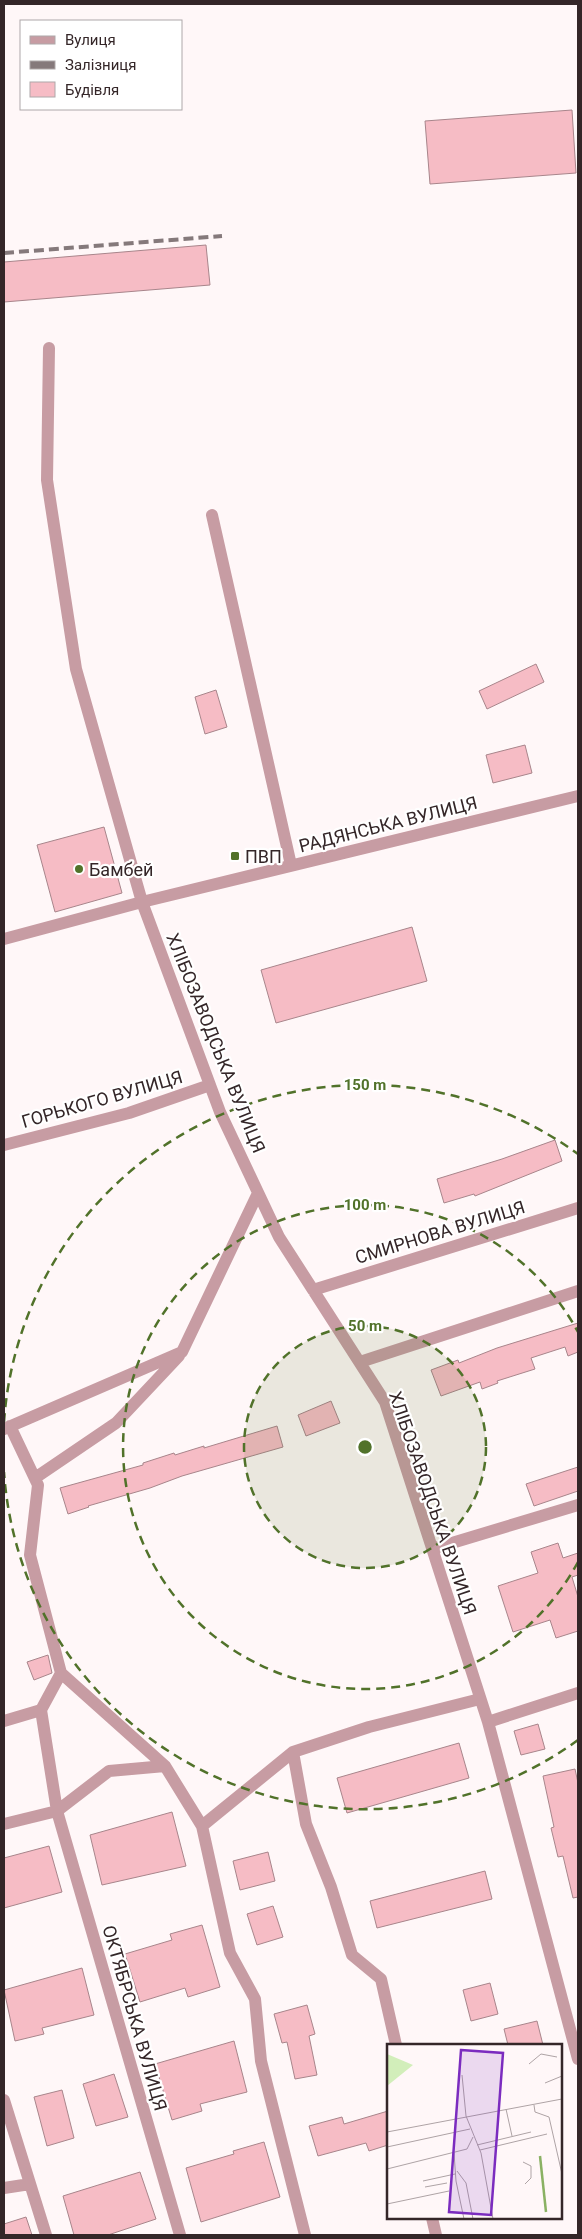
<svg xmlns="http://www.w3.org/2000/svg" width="582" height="2239" font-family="Roboto,sans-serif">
	<rect width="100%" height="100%" fill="#fff7f8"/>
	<path fill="#f6bcc5" stroke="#a8858b" d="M572 110 576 173 430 184 425 121Z
		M206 245 210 285 4 302V262Z
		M536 664 544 682 487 709 479 691Z
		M216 690 227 727 205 734 195 697Z
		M525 745 532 773 493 783 486 755Z
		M104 827 122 893 55 912 37 845Z
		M412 927 427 981 276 1023 261 970Z
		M555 1140 562 1161 475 1196 474 1194 444 1203 437 1179 502 1159Z
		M578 1323V1352L568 1356 565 1347 531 1358 535 1369 497 1381 498 1383 482 1389 480 1382 441 1396 431 1370 458 1360 459 1363 497 1348Z
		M331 1401 340 1423 306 1436 298 1415Z
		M277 1426 283 1447 182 1476 150 1488 88 1506 89 1507 68 1514 60 1488 143 1465V1463L174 1453 175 1455 204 1446V1448Z
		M578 1467V1491L534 1506 526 1484Z
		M558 1543 563 1558 578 1553V1575L572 1577 578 1597V1631L556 1638 550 1620 513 1632 498 1586 538 1573 531 1552Z
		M48 1655 52 1673 34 1680 27 1662Z
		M538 1724 545 1749 521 1755 514 1731Z
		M459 1743 469 1778 347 1813 337 1778Z
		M575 1769 578 1783V1897L573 1898 563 1856 558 1857 551 1828 554 1827 543 1776Z
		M172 1812 186 1866 102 1885 90 1835Z
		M49 1846 62 1892 4 1908V1858Z
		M268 1852 275 1881 240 1890 233 1861Z
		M485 1871 492 1899 377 1928 370 1901Z
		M273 1906 283 1937 257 1945 247 1914Z
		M202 1925 220 1987 188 1997 185 1988 140 2002 125 1954 172 1940 170 1934Z
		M82 1968 94 2015 42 2028 44 2034 15 2041 4 1990Z
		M490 1983 498 2014 471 2021 463 1990Z
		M307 2005 315 2034 309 2036 317 2075 295 2079 287 2042 282 2043 274 2014Z
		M537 2021 543 2045H508L504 2029Z
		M234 2041 247 2092 200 2104 202 2111 172 2120 155 2064Z
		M114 2074 128 2117 96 2126 83 2084Z
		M62 2090 74 2138 47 2146 34 2097Z
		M388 2111V2145L369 2151 366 2143 318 2156 309 2126 342 2117 344 2124Z
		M264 2142 280 2197 201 2222 186 2168 234 2154 233 2151Z
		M140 2172 156 2219 108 2235H74L63 2196Z
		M26 2217 32 2235H4V2224Z"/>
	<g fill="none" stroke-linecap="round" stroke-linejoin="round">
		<path stroke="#c79ca3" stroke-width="12" d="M49 348 47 480 76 669 142 902 220 1112 279 1237 385 1402 488 1722 578 2059
			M212 515 291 865
			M4 939 142 902 578 796
			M4 1145 129 1113 210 1085
			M313 1290 578 1208
			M360 1362 578 1291
			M10 1426 38 1485 30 1555 61 1673 41 1710 57 1811 180 2235
			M4 1429 182 1352 258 1193
			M35 1478 116 1423 179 1356
			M432 1549 578 1505
			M61 1673 165 1766 202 1826 230 1953 255 1999 261 2061 305 2235
			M4 1721 41 1710
			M488 1722 578 1693
			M293 1752 306 1824 331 1887 352 1955 381 1979 396 2045
			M4 1824 57 1811 109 1771 165 1766
			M202 1826 293 1752 369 1727 480 1699
			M4 2100 46 2235
			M4 2188 30 2184
			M432 2218 436 2235"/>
		<path stroke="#85797b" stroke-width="4" stroke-dasharray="10 5" stroke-linecap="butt" d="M4 253 222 236"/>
	</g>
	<circle cx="365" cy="1447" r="121" fill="#51722a" fill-opacity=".12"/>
	<g fill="none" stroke="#51722a" stroke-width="2.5" stroke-dasharray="9 6">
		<circle cx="365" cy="1447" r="121"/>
		<path d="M578 1562A242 242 0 1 1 578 1332"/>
		<path d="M578 1740A362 362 0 0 1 4 1472M4 1422A362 362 0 0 1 578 1154"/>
	</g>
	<g fill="#51722a" stroke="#fff" stroke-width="2">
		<rect x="230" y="851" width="10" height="10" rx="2.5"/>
		<circle cx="79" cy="869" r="5"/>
	</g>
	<g text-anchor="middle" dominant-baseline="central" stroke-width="4.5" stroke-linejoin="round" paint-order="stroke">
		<g font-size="18" fill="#342628" stroke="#fff">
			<text transform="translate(388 824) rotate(-14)">РАДЯНСЬКА ВУЛИЦЯ</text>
			<text transform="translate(216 1043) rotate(68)">ХЛІБОЗАВОДСЬКА ВУЛИЦЯ</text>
			<text transform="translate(102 1099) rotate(-16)">ГОРЬКОГО ВУЛИЦЯ</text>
			<text transform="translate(440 1232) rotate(-17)">СМИРНОВА ВУЛИЦЯ</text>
			<text transform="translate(433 1503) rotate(71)">ХЛІБОЗАВОДСЬКА ВУЛИЦЯ</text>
			<text transform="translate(135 2018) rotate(74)">ОКТЯБРСЬКА ВУЛИЦЯ</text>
		</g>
		<g font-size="18" fill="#342628" stroke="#fff" text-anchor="start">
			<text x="245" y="856">ПВП</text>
			<text x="89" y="869">Бамбей</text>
		</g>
	</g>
	<g transform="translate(387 2044)">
		<rect width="175" height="175" fill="#fff7f8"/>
		<path d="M0 10 26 21 0 42Z" fill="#d2eeba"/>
		<path fill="none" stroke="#8ab163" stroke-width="2.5" d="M153 112 159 168"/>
		<path fill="none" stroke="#aea3a5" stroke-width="1" d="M142 20 154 10 170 13M75 31 79 72 94 109 106 175M158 39 175 32M147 61 148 68 162 73 175 130M119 65 125 92M0 88 175 55M90 101 144 88M0 103 83 85M93 106 160 90M67 109 69 137 77 175M136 118 144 122V134L138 140M0 125 80 105 86 93M70 127 79 139 86 175M36 137 68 130M38 143 60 139M0 160 62 147"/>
		<path fill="#7b2cbf" fill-opacity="0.15" stroke="#7b2cbf" stroke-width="2.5" d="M74 6 116 9 104 171 62 168Z"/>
		<rect width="175" height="175" fill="none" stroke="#342628" stroke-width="2.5"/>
	</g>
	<circle cx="365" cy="1447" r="8" fill="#51722a" stroke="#fff" stroke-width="2.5"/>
	<g font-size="15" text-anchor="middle" font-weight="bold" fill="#51722a" stroke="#fff" stroke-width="4.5" stroke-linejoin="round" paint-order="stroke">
		<text x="365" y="1090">150 m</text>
		<text x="365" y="1210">100 m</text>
		<text x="365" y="1331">50 m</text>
	</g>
	<rect width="582" height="2239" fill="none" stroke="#342628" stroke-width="10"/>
	<rect x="20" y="20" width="162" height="90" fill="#ffffff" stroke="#aea8a9"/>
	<rect x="30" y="36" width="25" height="8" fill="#c79ca3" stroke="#aea8a9"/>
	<text x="65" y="45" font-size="15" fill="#342628">Вулиця</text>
	<rect x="30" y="61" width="25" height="8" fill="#85797b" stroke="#aea8a9"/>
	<text x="65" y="70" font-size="15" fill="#342628">Залізниця</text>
	<rect x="30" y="82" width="25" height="15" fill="#f6bcc5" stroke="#aea8a9"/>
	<text x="65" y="95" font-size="15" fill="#342628">Будівля</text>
</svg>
